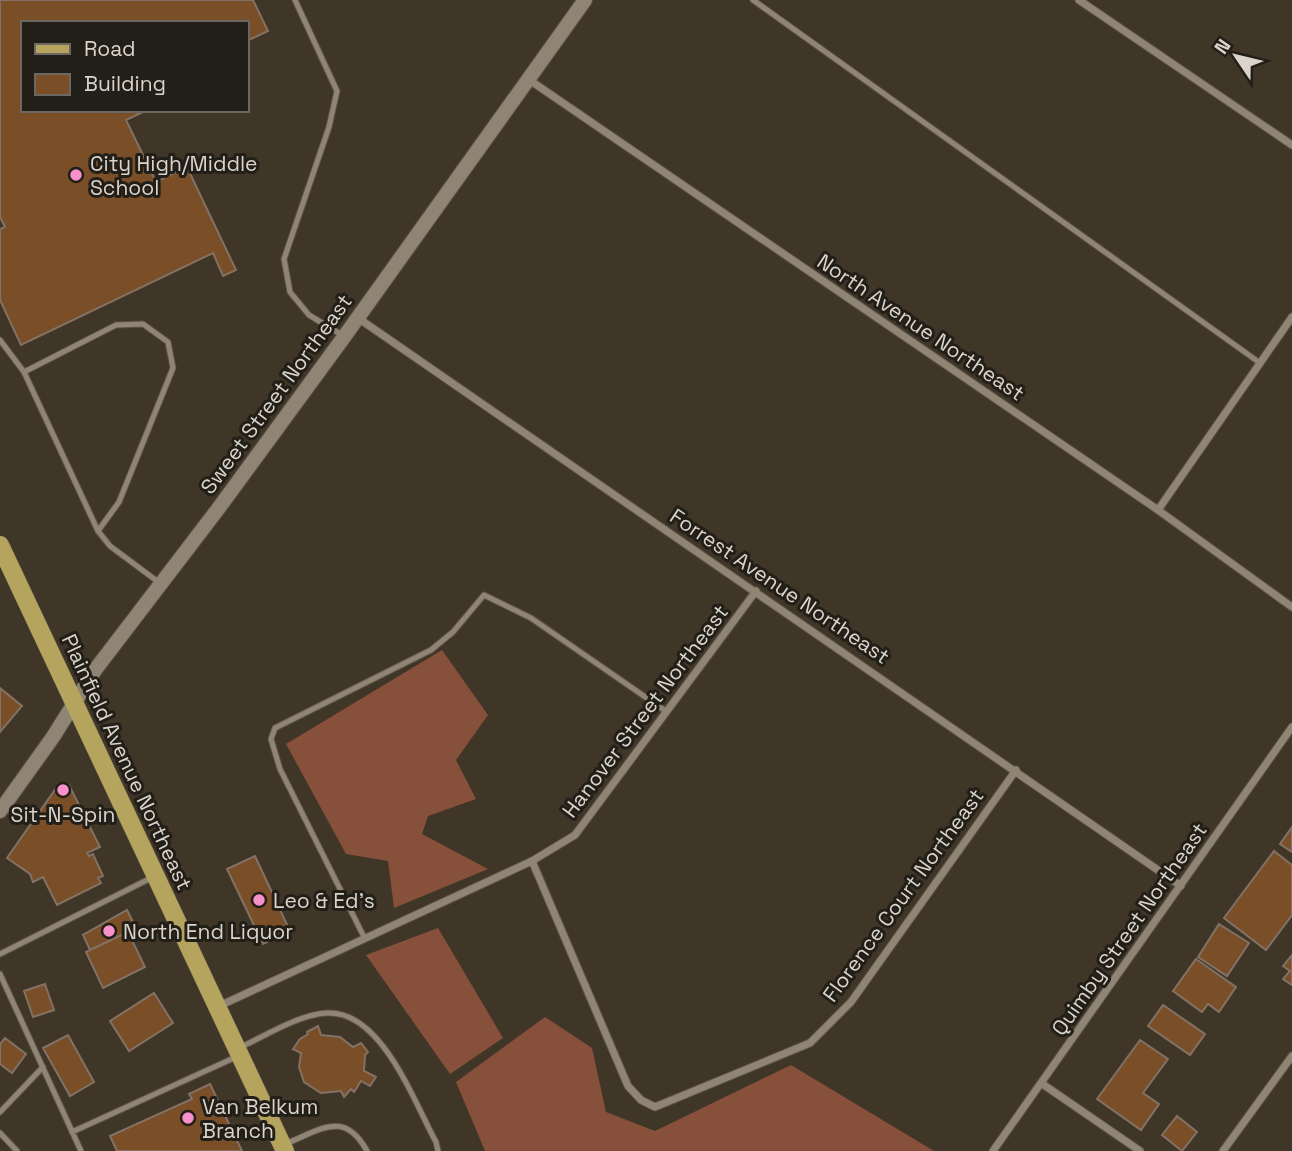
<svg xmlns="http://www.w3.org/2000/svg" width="1292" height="1151" font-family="'Space Grotesk',sans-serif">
	<rect width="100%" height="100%" fill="#3f3628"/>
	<path fill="#87503b" d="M442 650 488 715 456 760 476 799 428 816 422 834 488 869 394 908 388 861 346 854 286 744Z
		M438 928 503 1038 450 1074 366 955Z
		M545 1017 592 1048 606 1112 655 1131 791 1065 934 1151H485L456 1082Z"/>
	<path fill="#7a4e27" stroke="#827266" stroke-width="2" d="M0 0H253L268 31 247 41V23H23V110H147L126 120 156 182 187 167 236 270 223 276 213 253 21 345 0 300V229L5 227 0 217Z
		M0 688 22 706 0 732Z
		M59 784 69 785 100 847 87 853 89 856 93 854 103 876 98 878 101 883 57 905 43 877 33 882 30 874 7 858Z
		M1292 827V852L1280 844Z
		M1274 851 1292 865V915L1266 950 1224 918Z
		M255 856 290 931 263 944 227 869Z
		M127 910 136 928 90 950 83 935Z
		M1219 924 1249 943 1227 976 1198 957Z
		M128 932 145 967 103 988 86 952Z
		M1292 955V985L1283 979 1290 971 1283 966Z
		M1196 959 1236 987 1219 1012 1208 1004 1202 1012 1173 991Z
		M45 984 54 1010 33 1017 24 991Z
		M154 993 173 1023 129 1051 110 1021Z
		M1163 1005 1205 1034 1190 1055 1148 1026Z
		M318 1026 321 1035 340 1037 353 1047 361 1043 368 1052 365 1055 364 1071 376 1077 370 1086 361 1081 354 1092 351 1089 344 1097 341 1091 321 1093 304 1082 299 1067 301 1053 293 1049 300 1039 308 1034 307 1032Z
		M68 1035 94 1082 70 1096 43 1048Z
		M5 1038 26 1054 12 1073 0 1064V1044Z
		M1140 1040 1168 1059 1143 1093 1159 1104 1141 1130 1097 1099Z
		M210 1084 242 1151H117L110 1136 192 1099 189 1094Z
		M1177 1116 1197 1132 1182 1151 1162 1135Z"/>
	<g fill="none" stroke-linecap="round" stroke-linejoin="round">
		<defs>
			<path id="lane" d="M295 0 337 91 329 127 284 259 290 292 309 315 342 335
				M753 0 1260 363
				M0 340 24 372 98 531 110 546 161 584
				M24 372 116 325 143 324 168 342 173 368 119 502 98 531
				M365 939 280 769 271 739 275 728 431 650 453 632 484 595 531 618 667 712
				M0 954 153 877
				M0 974 81 1151
				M241 1047C267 1035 298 1015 326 1013 381 1009 414 1102 436 1142L438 1151
				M0 1112 43 1067
				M72 1132 236 1057
				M0 1133 17 1151
				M285 1144C321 1130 344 1109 367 1151"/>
			<path id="street" d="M1079 0 1292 145
				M528 79 1158 510 1292 607
				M358 318 1181 886
				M1158 510 1292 317
				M532 861 628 1086 641 1100 655 1107 810 1043 851 1002 1016 770
				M217 1007 532 861 575 835 756 591
				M1041 1083 1140 1151
				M993 1151 1292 727
				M1223 1151 1292 1056"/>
			<path id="secondary" d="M0 811 53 737 95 670 218 509 344 337 585 0"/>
			<path id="primary" d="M0 545 285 1151"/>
		</defs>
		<use href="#lane" stroke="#5c5448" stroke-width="7"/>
		<use href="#street" stroke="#5c5448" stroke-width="9"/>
		<use href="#secondary" stroke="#5c5448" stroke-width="16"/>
		<use href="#primary" stroke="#5c5448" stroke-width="19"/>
		<use href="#lane" stroke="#908574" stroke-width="5"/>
		<use href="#street" stroke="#908574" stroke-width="7"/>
		<use href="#secondary" stroke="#908574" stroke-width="14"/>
		<use href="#primary" stroke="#b5a45e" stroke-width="18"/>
	</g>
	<g fill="#f890cb" stroke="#221e18" stroke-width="2.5">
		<circle cx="76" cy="175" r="7"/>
		<circle cx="63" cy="790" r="7"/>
		<circle cx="259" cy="900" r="7"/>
		<circle cx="109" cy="931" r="7"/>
		<circle cx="188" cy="1118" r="7"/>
	</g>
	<g text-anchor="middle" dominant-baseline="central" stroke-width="6" stroke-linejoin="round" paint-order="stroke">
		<g font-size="21" fill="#dad4cb" stroke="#221e18" text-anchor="start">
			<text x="90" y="163">City High/Middle<tspan x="90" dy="24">School</tspan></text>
			<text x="63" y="814" text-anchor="middle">Sit-N-Spin</text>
			<text x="273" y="900">Leo &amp; Ed's</text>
			<text x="123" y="931">North End Liquor</text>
			<text x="202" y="1106">Van Belkum<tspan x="202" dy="24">Branch</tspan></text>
		</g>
		<g font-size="21" fill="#dad4cb" stroke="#221e18">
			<text transform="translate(921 327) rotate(34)">North Avenue Northeast</text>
			<text transform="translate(276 394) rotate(-54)">Sweet Street Northeast</text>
			<text transform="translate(780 586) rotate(34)">Forrest Avenue Northeast</text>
			<text transform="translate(645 711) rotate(-53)">Hanover Street Northeast</text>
			<text transform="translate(127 762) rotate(65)">Plainfield Avenue Northeast</text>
			<text transform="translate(903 895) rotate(-54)">Florence Court Northeast</text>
			<text transform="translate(1129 929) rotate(-55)">Quimby Street Northeast</text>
		</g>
	</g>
	<rect x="21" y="21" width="228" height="91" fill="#221e18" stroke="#6c6760" stroke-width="2"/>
	<rect x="35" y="44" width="35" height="10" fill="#b5a45e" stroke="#6c6760" stroke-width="2"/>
	<text x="84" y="56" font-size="21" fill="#dad4cb">Road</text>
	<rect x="35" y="74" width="35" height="21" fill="#7a4e27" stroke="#6c6760" stroke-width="2"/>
	<text x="84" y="91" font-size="21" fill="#dad4cb">Building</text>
	<g transform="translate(1236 56) rotate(305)" stroke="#221e18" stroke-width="5" paint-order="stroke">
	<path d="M0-5L12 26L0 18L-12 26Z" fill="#dad4cb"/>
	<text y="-10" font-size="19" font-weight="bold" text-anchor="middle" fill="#dad4cb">N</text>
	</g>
</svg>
